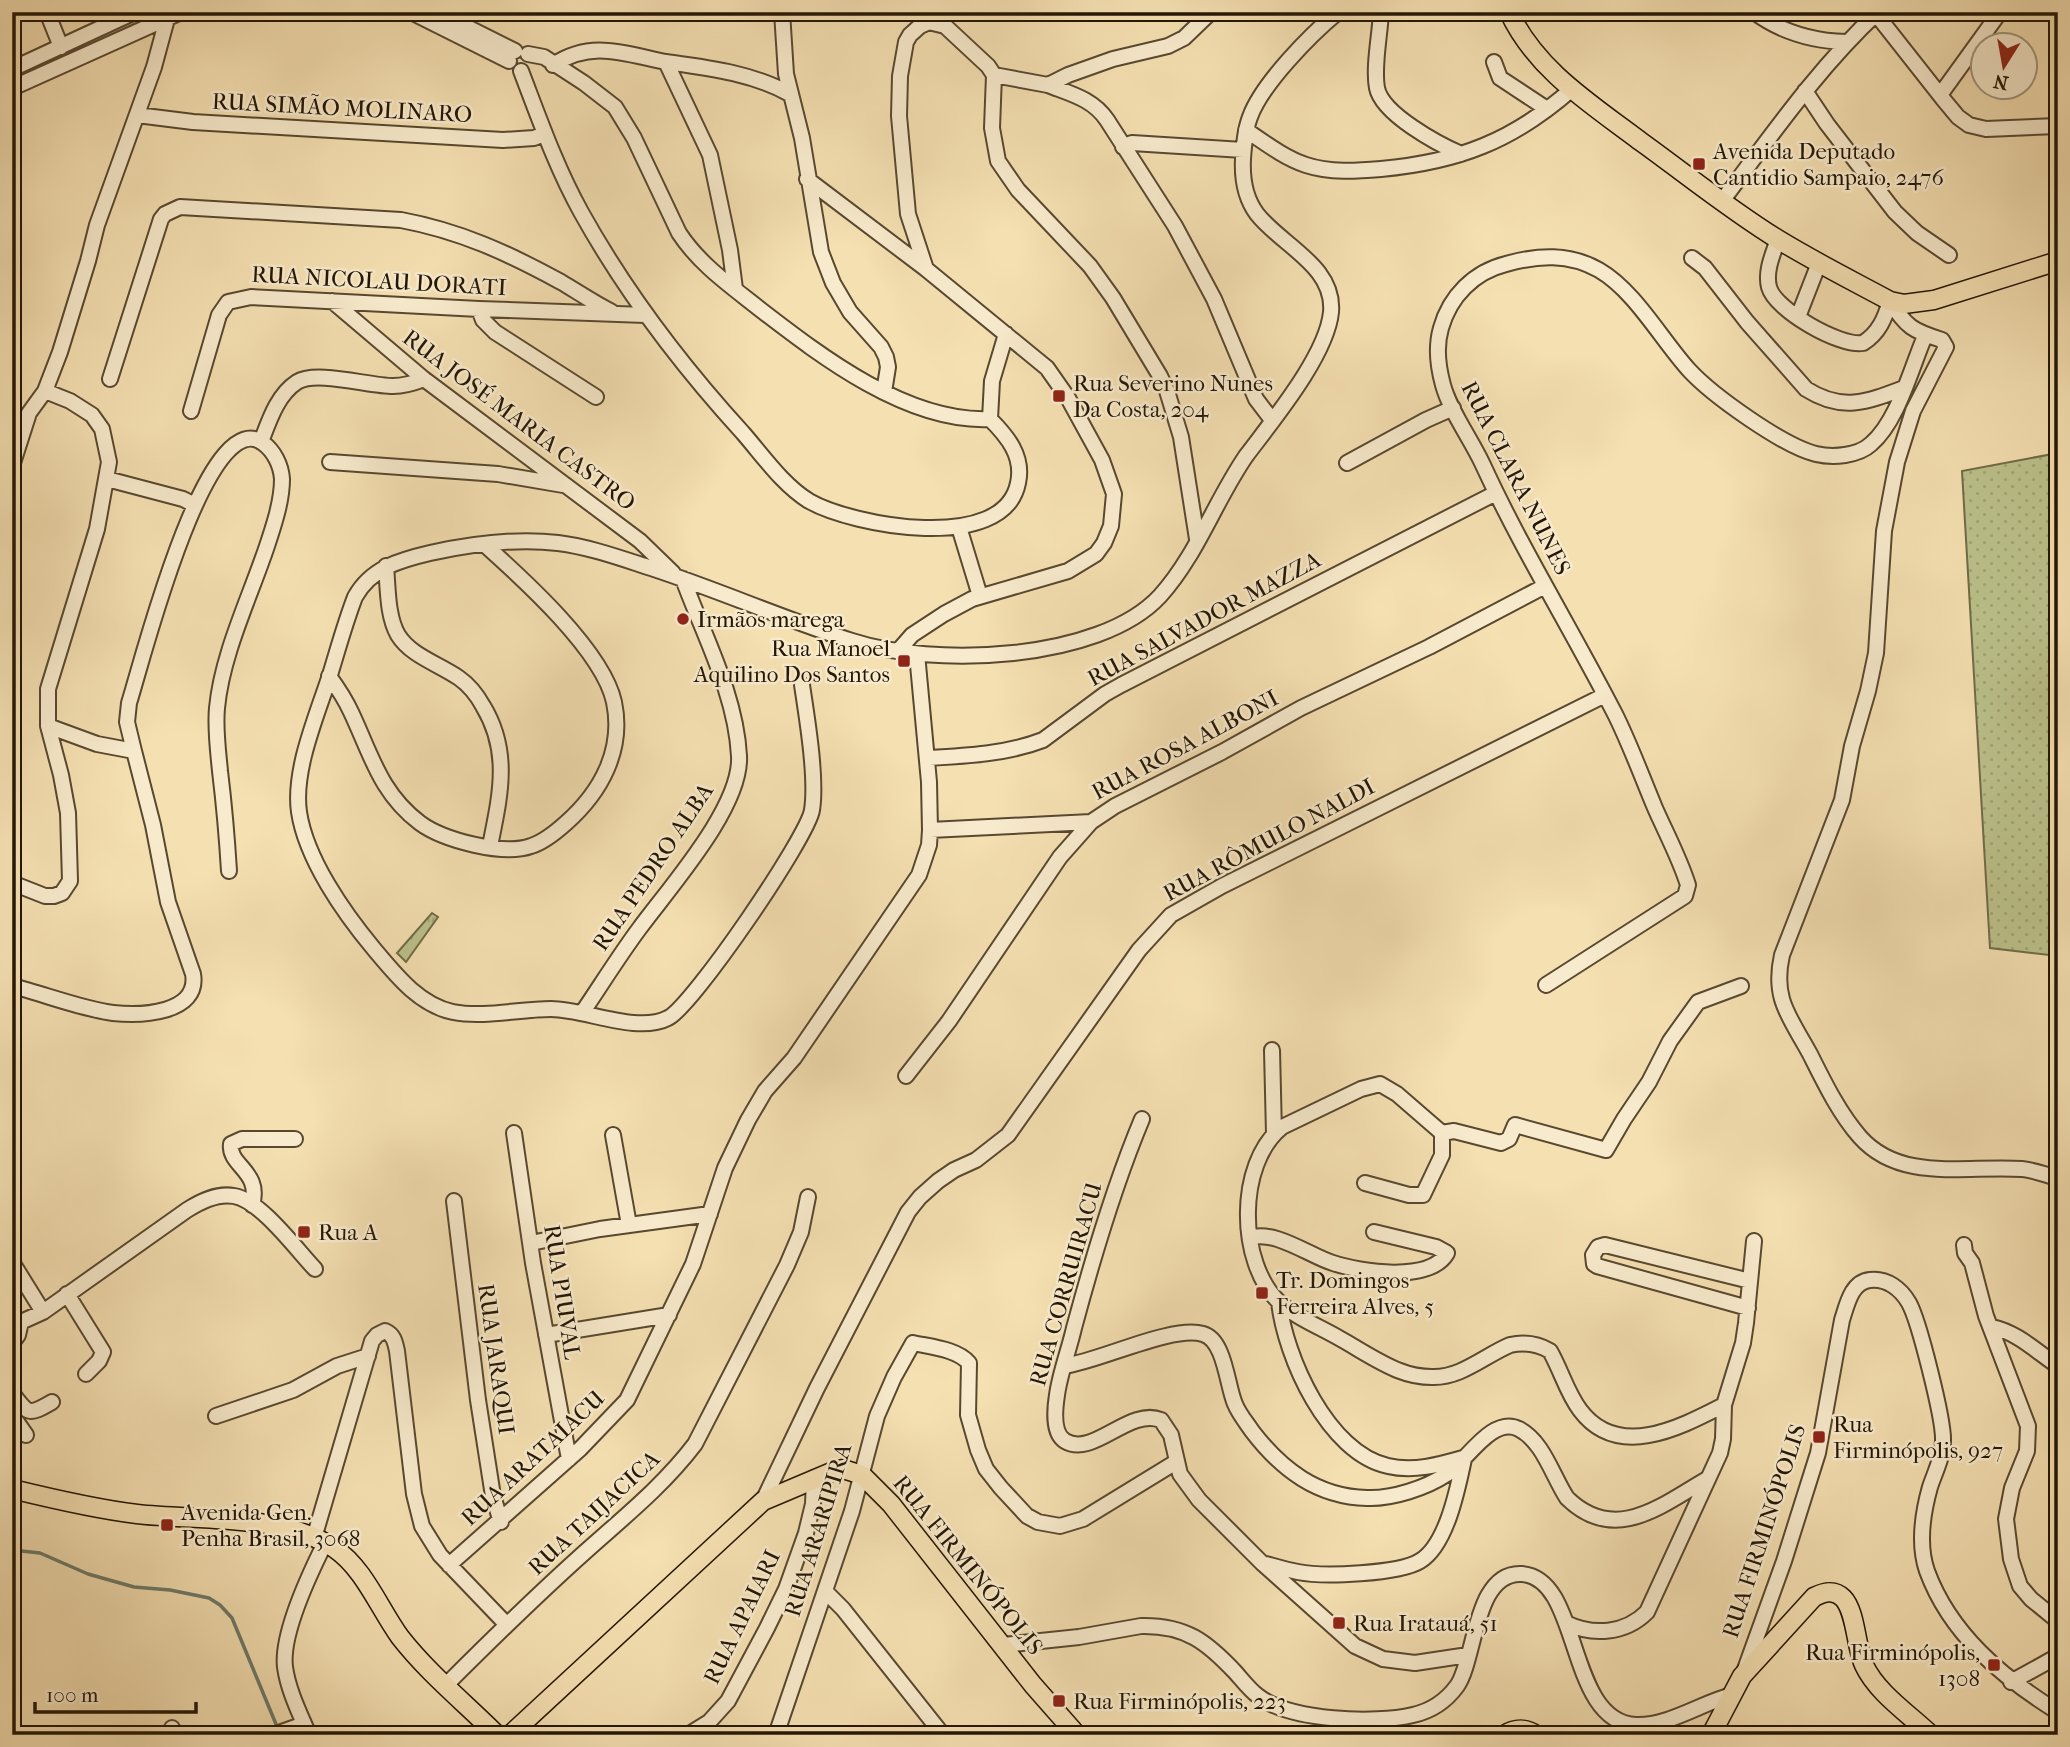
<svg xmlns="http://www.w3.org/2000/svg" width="2070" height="1747" font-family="'IM FELL French Canon',serif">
	<defs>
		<pattern id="grass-dots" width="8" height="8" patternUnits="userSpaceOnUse" patternTransform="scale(1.75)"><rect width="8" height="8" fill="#bcc28c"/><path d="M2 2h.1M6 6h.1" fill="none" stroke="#a1a677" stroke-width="1.8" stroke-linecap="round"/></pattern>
		<pattern id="park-tufts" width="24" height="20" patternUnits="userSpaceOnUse" patternTransform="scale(1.75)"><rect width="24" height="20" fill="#bcc28c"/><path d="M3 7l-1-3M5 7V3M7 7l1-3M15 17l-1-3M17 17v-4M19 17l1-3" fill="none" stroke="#a1a677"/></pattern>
	</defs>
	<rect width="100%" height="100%" fill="#f5e0b2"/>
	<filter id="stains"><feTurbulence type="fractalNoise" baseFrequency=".00286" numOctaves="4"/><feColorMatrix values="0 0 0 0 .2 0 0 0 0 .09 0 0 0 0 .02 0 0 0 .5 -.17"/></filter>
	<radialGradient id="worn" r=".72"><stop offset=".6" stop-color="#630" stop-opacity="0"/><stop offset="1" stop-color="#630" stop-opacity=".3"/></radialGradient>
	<path fill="url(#grass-dots)" stroke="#706c48" stroke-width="2" d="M2058 453V956L1990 948 1962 471Z"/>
	<path fill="url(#park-tufts)" stroke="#706c48" stroke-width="2" d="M432 913 438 917 406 962 397 953Z"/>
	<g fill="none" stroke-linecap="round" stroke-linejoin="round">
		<path stroke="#6c7a69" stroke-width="3.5" d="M12 80 162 12
			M12 1550 40 1553 88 1574 134 1587 170 1590 209 1598 220 1605 232 1618 278 1729"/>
		<defs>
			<path id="minor" d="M47 12 61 47
				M411 12 509 61
				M437 12 515 51
				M782 12 786 74 802 138 821 252 833 283 850 312 881 347 886 357 888 367 884 392
				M1381 12C1380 35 1373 67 1377 88 1382 114 1438 144 1461 154
				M1754 12C1781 32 1813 41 1846 42
				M1876 14 1943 99 1958 117 1969 125 1986 129 2058 126
				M528 54 544 57 584 83 615 107 634 138 679 233C700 265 731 286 761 310 822 357 908 423 990 419
				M666 62C709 68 752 73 790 94
				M1494 62 1500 78 1547 109
				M553 65C592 39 625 54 666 62L710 155 730 250 735 289
				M12 69 135 12
				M521 71C539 118 556 167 581 212 626 293 681 365 743 433 763 456 783 485 809 501 853 526 1004 554 1018 483 1024 456 1007 436 990 419L992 381 1006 334
				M994 75 1048 85 1068 75 1113 59 1168 46 1184 38 1211 12
				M1048 85C1071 94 1093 99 1107 120L1175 226 1214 299 1256 399 1272 420
				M12 88 181 12
				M1805 91 1827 124 1895 212 1917 233 1949 255
				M1940 95 2000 12
				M137 115 193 122 503 140 534 138 544 134
				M1246 130C1265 143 1285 158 1306 165 1330 173 1357 171 1381 169 1458 162 1513 141 1572 89
				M1123 147 1132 143 1243 150
				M807 179 926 269 1047 368 1068 398 1102 460 1114 494 1111 526 1104 543 1096 554 1068 571 972 599 944 614 912 635 898 651
				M1722 201C1771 136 1818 68 1878 12
				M1778 239C1773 254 1765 271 1769 287 1775 310 1840 347 1863 343 1879 333 1885 318 1890 301
				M1692 258 1705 268 1747 322 1806 389C1842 412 1867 402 1904 388
				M926 269 908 214 899 116 900 76 906 42 910 35 920 26 929 22 945 26 988 66 994 75 992 128 998 161 1018 190 1090 266 1113 298 1160 376 1167 391 1181 437 1197 539
				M332 301 424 379 640 541 673 573
				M1890 301C1906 327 1913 331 1942 340L1946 347 1913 411 1897 462 1884 531 1876 653 1868 691 1852 746 1842 800 1782 955C1772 999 1790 1017 1810 1054 1824 1082 1839 1113 1860 1137 1901 1183 1966 1165 2022 1169 2033 1170 2046 1175 2058 1178
				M479 309 483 320 495 332 596 397
				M1798 317 1819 263
				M110 379 161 219 165 214 180 207 401 220C460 231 508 253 561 282 578 292 594 303 612 312
				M191 411 219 315 228 302 251 297 479 309 645 315
				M261 442C269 421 277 395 297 382 316 370 369 386 393 386 404 386 414 383 424 379
				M330 462 498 474 563 485
				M1347 463 1426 420 1453 408
				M12 466 29 413 45 391 60 352 88 261 97 225 154 67 167 19
				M107 479 183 499 195 505
				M959 527 980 596
				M386 566C388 587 387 616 398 635 411 656 439 664 459 678 469 685 477 695 483 706 511 752 500 796 490 846
				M329 676C337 687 345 699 351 712 371 754 380 793 420 823 443 840 503 856 531 846 544 842 556 832 566 823 601 792 624 750 614 702 603 651 523 579 484 544
				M802 685C807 718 817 778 812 810 808 837 692 1007 668 1018 637 1034 585 1009 551 1009 519 1009 484 1018 453 1012 419 1005 395 974 374 949 344 913 306 859 299 812 293 770 317 715 330 675 338 649 345 623 355 597 371 568 400 560 430 553 471 544 517 538 558 543 590 547 620 558 651 568 718 590 784 619 852 641 932 667 1099 662 1160 596 1197 555 1215 501 1246 456 1273 420 1327 355 1331 312 1335 266 1281 245 1257 214 1245 198 1242 178 1243 159 1244 144 1245 130 1250 117 1262 84 1310 35 1338 12
				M134 751 127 722 129 703C140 670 206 401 263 443 274 451 281 465 282 479 282 501 274 525 267 546 250 597 222 654 217 708 215 728 218 750 220 771 224 804 227 838 229 871
				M927 758C965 756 1007 754 1043 740L1105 694 1121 685 1496 493
				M930 830 1091 822
				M12 883 45 896H54L62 893 70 881 68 813 61 775 48 726V689L97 529 109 462 102 429 92 415 70 401 45 391
				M1546 985 1685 896 1688 885C1680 859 1666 833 1655 808 1642 777 1630 744 1615 714 1572 630 1522 550 1483 465 1471 439 1450 411 1443 385 1438 367 1436 345 1441 328 1450 296 1474 272 1506 264 1538 255 1569 253 1599 270 1635 291 1661 339 1689 370 1712 395 1783 446 1816 454 1833 458 1858 456 1871 444 1898 421 1911 368 1925 336
				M12 986C44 994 82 1009 113 1013 140 1016 200 1014 193 974L168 902 153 825 134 751 97 744 48 726
				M582 1013C601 985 619 956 639 929 669 888 742 807 739 756 736 695 704 636 683 579
				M1272 1050 1274 1134
				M906 1076 949 1021 1060 857 1091 822 1115 806 1222 752 1301 708 1429 647 1545 586
				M1142 1119C1114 1186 1093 1257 1074 1328 1069 1350 1060 1373 1057 1395 1055 1408 1052 1433 1065 1441 1093 1458 1129 1407 1161 1420L1171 1435 1180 1474 1199 1500 1262 1563 1355 1646 1383 1659 1415 1663 1468 1655
				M514 1133 533 1263 569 1459
				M1442 1133 1454 1131 1501 1143 1509 1139 1515 1125 1606 1150 1624 1119 1649 1082 1670 1041 1698 1002 1741 986
				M613 1135 629 1225
				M1365 1183 1409 1195H1423L1442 1155V1133L1397 1094 1380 1084 1361 1089 1282 1127C1236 1164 1238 1263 1279 1302 1295 1317 1320 1327 1339 1338 1359 1349 1379 1363 1400 1371 1410 1375 1421 1377 1432 1377 1461 1378 1484 1356 1510 1345 1524 1342 1538 1344 1550 1351 1561 1370 1567 1393 1580 1410 1618 1461 1681 1427 1724 1405
				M454 1201 478 1400 493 1496 501 1522
				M252 1205C262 1171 228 1166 231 1144L242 1139H295
				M1250 1238C1274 1229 1310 1256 1333 1263 1360 1272 1430 1283 1447 1253L1436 1247 1374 1232
				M531 1243 600 1229 710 1214
				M1964 1245 1965 1253 1972 1263 1986 1316 2028 1426 2027 1451 2012 1488 2006 1519 2011 1559 2020 1586 2031 1599 2058 1621
				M12 1262 43 1312
				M67 1294 103 1352 99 1361 86 1374
				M1279 1302C1285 1357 1328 1453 1388 1466 1413 1472 1439 1465 1463 1458
				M1748 1308 1597 1266 1594 1264 1593 1255 1598 1247 1605 1245 1750 1281
				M12 1323 21 1322 43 1312 187 1210C201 1201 217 1193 234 1196 260 1200 296 1249 315 1269
				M1992 1327C2017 1332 2037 1352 2058 1366
				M546 1335 669 1315
				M12 1343 18 1335 21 1322
				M1064 1366C1100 1361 1172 1325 1203 1334 1225 1340 1227 1386 1235 1404 1239 1414 1246 1422 1252 1431 1281 1469 1317 1497 1367 1498 1392 1499 1426 1488 1447 1474 1466 1462 1492 1415 1519 1429 1543 1441 1553 1477 1567 1498 1615 1545 1662 1505 1707 1479
				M12 1393C28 1414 28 1416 52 1402
				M12 1415 26 1435
				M216 1416 293 1390 337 1366 368 1356
				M763 1501 817 1388 908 1212 920 1197 938 1181 954 1170 976 1160 1008 1135 1139 950 1171 915 1222 886 1605 695
				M314 1538 372 1341 377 1335 385 1331C394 1335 395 1342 397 1351L414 1494 422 1526 440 1555 507 1625
				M1266 1564C1277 1567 1287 1570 1298 1572 1323 1577 1399 1574 1420 1561 1447 1545 1458 1487 1464 1459
				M449 1565 580 1449 627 1400 693 1264 725 1168 748 1120 765 1091 794 1058 919 875 929 845 930 830 929 782 917 654
				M825 1591 843 1609 943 1735
				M2052 1616 2058 1603
				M1566 1623C1593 1636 1625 1634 1647 1612L1720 1453 1723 1439 1724 1405 1743 1343 1746 1323 1754 1241
				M1003 1645 1079 1637 1141 1626C1186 1625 1207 1642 1236 1673 1243 1681 1250 1690 1258 1696 1290 1721 1375 1724 1413 1715 1431 1711 1446 1701 1457 1686 1476 1659 1474 1571 1522 1574 1582 1578 1566 1722 1636 1725 1669 1726 1701 1703 1732 1695
				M1744 1672 1784 1561 1818 1453 1842 1320C1847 1305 1851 1282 1870 1280 1887 1278 1901 1289 1909 1303 1919 1321 1944 1420 1943 1441 1943 1457 1935 1472 1930 1487 1923 1512 1918 1545 1927 1571 1950 1634 2003 1678 2058 1712
				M2011 1682 2058 1656
				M446 1685C491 1640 537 1595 585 1552 624 1517 663 1486 695 1444L787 1265 801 1232 808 1197
				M172 1728V1735
				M273 1735 304 1724
				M309 1735C300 1714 288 1690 285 1667 281 1634 310 1573 325 1543
				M688 1735 709 1722 728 1701 767 1628 786 1589 806 1533 813 1504 814 1478
				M776 1735 852 1511 877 1416 894 1377 913 1343C931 1347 957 1349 969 1363L968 1415 978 1450 986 1469 1001 1488 1027 1516 1038 1522 1060 1526 1083 1519 1176 1462"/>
			<path id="major" d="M1509 12C1536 70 1591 104 1640 141 1686 174 1730 210 1779 240 1815 262 1853 281 1890 301L1904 304 1934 300 2058 261
				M12 1489C53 1499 95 1509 137 1514 197 1521 281 1513 334 1548 364 1568 379 1608 400 1637 428 1673 465 1703 497 1735
				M510 1735 763 1501 834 1471 843 1469 862 1475 891 1504 1033 1685 1077 1735
				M1504 1735C1515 1728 1526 1728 1536 1735
				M1711 1735 1742 1676 1814 1597C1824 1592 1834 1589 1843 1598 1856 1611 1856 1648 1864 1665 1877 1693 1909 1714 1931 1735"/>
		</defs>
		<use href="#minor" stroke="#584830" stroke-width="18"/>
		<use href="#major" stroke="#231605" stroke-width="21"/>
		<use href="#minor" stroke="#f8ebcd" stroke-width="14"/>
		<use href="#major" stroke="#f5e0b2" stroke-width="18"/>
	</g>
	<g fill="#8f2418" stroke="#f8ebcd" stroke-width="2.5">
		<rect x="1692" y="157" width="14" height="14" rx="3.5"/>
		<rect x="1052" y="389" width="14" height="14" rx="3.5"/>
		<circle cx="683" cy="619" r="7"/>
		<rect x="897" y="654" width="14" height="14" rx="3.5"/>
		<rect x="297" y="1225" width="14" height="14" rx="3.5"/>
		<rect x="1255" y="1286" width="14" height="14" rx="3.5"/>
		<rect x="1812" y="1430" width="14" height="14" rx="3.5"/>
		<rect x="160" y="1518" width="14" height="14" rx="3.5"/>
		<rect x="1332" y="1616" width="14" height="14" rx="3.5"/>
		<rect x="1987" y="1658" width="14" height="14" rx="3.5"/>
		<rect x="1052" y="1694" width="14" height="14" rx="3.5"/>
	</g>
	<g text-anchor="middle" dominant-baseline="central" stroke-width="5" stroke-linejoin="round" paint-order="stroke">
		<g font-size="23" fill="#231605" stroke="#f8ebcd">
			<text transform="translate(342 108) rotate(3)">RUA SIMÃO MOLINARO</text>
			<text transform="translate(379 281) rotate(3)">RUA NICOLAU DORATI</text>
			<text transform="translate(519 420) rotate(37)">RUA JOSÉ MARIA CASTRO</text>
			<text transform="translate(1516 478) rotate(63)">RUA CLARA NUNES</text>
			<text transform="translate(1204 619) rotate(-28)">RUA SALVADOR MAZZA</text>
			<text transform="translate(1185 745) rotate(-28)">RUA ROSA ALBONI</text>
			<text transform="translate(1269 840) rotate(-28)">RUA RÔMULO NALDI</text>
			<text transform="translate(653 867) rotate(-56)">RUA PEDRO ALBA</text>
			<text transform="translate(1066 1284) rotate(-74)">RUA CORRUIRACU</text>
			<text transform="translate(562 1292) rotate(81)">RUA PIUVAL</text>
			<text transform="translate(496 1359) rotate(82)">RUA JARAQUI</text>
			<text transform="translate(533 1458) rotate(-43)">RUA ARATAIACU</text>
			<text transform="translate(594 1513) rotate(-43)">RUA TAIJACICA</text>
			<text transform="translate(818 1530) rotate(-73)">RUA ARARIPIRA</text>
			<text transform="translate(1764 1531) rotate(-72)">RUA FIRMINÓPOLIS</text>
			<text transform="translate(968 1565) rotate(51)">RUA FIRMINÓPOLIS</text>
			<text transform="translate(742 1617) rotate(-64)">RUA APAIARI</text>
		</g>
		<g font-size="23" fill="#231605" stroke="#f8ebcd" text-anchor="start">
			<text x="1713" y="151">Avenida Deputado<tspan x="1713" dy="26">Cantidio Sampaio, 2476</tspan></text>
			<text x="1073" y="383">Rua Severino Nunes<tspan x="1073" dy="26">Da Costa, 204</tspan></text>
			<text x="697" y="619">Irmãos marega</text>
			<text x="890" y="648" text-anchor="end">Rua Manoel<tspan x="890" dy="26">Aquilino Dos Santos</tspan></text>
			<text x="318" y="1232">Rua A</text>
			<text x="1276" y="1280">Tr. Domingos<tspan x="1276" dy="26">Ferreira Alves, 5</tspan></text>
			<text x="1833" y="1424">Rua<tspan x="1833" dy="26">Firminópolis, 927</tspan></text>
			<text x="181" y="1512">Avenida Gen.<tspan x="181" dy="26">Penha Brasil, 3068</tspan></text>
			<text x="1353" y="1623">Rua Iratauá, 51</text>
			<text x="1980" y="1652" text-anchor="end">Rua Firminópolis,<tspan x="1980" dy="26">1308</tspan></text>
			<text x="1073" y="1701">Rua Firminópolis, 223</text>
		</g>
	</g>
	<rect width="2070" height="1747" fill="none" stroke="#f5e0b2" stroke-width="42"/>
	<rect x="14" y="14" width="2042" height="1719" fill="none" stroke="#231605" stroke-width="3.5"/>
	<rect x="21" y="21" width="2028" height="1705" fill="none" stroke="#231605" stroke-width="2"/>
	<g transform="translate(2004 66) rotate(191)"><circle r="33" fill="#f8ebcd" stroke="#a3967d" stroke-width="2"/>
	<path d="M0-5L12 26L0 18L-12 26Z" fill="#8f2418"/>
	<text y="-10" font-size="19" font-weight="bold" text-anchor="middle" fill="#231605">N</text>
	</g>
	<path d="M35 1702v10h161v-10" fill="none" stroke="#231605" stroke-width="3.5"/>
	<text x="46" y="1702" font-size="21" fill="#231605" stroke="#f8ebcd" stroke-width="5" paint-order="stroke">100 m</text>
	<rect width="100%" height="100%" filter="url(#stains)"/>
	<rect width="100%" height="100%" fill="url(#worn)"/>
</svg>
